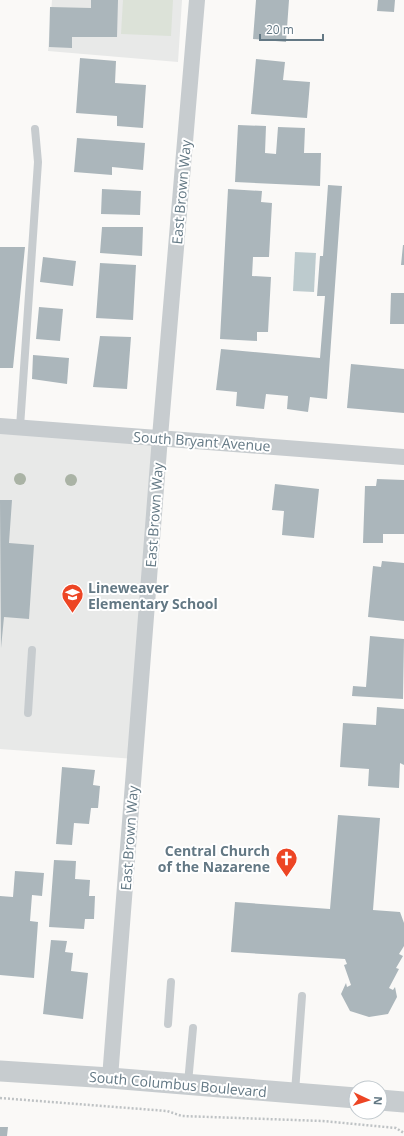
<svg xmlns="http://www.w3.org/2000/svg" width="404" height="1136" font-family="'Open Sans',sans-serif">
	<rect width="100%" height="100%" fill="#faf9f7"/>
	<path fill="#e8e9e8" d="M52 0H182L178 62 48 51Z
		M0 426 160 437 135 759 0 749Z"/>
	<path fill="#dce2d8" d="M123 0H173L171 36 121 34Z"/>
	<path fill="#bdcbce" d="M295 252 316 253 314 292 293 291Z"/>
	<path fill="#abb6bb" d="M91 0H118L117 37H72V48L49 47 50 7 91 8Z
		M256 0H289L286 42 253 39Z
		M378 0H395L394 12 377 11Z
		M80 58 116 61 115 83 146 85 143 128 117 126V116L76 113Z
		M256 59 285 62 283 80 310 82 307 118 251 114Z
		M238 125 266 126 265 153 276 154 278 127 305 128 304 153H321L320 186 235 182Z
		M77 138 145 143 143 170 112 167V175L74 172Z
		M328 185 342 186 327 399 310 397 308 412 287 409 288 396 266 394 264 409 236 406 237 392 216 390 221 349 320 358 325 296H317L320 256H323Z
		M102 189 141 191 140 215 101 214Z
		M228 189 262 191 261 202 272 203 269 257H253L252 276 271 277 268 332H257V341L220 339Z
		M102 227H143L142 256 100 253Z
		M403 245H404V265H401Z
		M0 247H25L13 368H0Z
		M43 257 76 261 73 286 40 282Z
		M100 263 136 265 133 320 96 318Z
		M391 293H404V324H390Z
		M39 307 63 309 60 341 36 339Z
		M100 336 131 337 127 389 93 387Z
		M33 355 69 358 67 384 32 379Z
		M351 364 404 369V413L347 408Z
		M377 479 404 480V534H383V543H363L365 486H376Z
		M275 484 319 489 314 538 282 535 284 511 272 510Z
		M0 500H12L9 543 34 545 29 619 4 617 1 648Z
		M382 561 404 563V621L368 617 373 566 381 567Z
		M370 636 404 639 403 699 352 696 353 686 366 687Z
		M377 707 404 709V765L400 763 399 788 368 786 369 769 340 767 343 723 376 725Z
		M62 767 95 770 93 785 100 786 98 808H91L89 824 74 823 72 845 56 844Z
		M338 815 380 818 373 910 400 912 404 923V946L399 954 403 956 396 968 399 969 389 988 393 990 395 987 397 997 388 1014 369 1017 350 1011 341 994 346 983 347 987 351 985 344 965 347 964 345 959 231 952 235 902 330 909Z
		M54 860 76 861 75 879 90 880 89 896H95L94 919H85L84 929 49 927Z
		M15 871 44 873 42 896 32 895 30 921 38 922 34 978 0 975V896L13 897Z
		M51 940 67 941 65 952 73 953 71 971 88 973 83 1019 43 1014Z
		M0 1127H8L7 1136H0Z"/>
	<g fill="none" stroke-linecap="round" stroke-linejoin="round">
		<path stroke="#bec2c4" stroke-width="2.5" stroke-dasharray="2 2" stroke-linecap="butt" d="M0 1098 167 1111 182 1116 323 1121 396 1128 404 1133"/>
		<path stroke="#c7cccf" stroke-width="8" d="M20 427 38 162 35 129
			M28 713 32 650
			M168 1024 171 982
			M188 1083 193 1028
			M295 1092 302 996"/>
		<path stroke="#c7cccf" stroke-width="16" d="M0 426 404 457
			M110 1078 160 437 197 0"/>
		<path stroke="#c7cccf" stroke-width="21" d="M0 1071 110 1078 356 1098
			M380 1100 404 1102"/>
	</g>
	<g fill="#aab3a5">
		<circle cx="20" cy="479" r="6"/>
		<circle cx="71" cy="480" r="6"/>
	</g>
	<defs>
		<symbol id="school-pin" viewBox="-11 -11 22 30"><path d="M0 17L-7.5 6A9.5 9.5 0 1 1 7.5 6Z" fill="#ed4524" stroke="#fff"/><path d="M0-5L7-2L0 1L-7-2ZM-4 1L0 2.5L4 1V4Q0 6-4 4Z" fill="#fff"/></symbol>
		<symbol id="church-pin" viewBox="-11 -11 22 30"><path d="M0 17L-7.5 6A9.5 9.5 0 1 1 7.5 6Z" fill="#ed4524" stroke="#fff"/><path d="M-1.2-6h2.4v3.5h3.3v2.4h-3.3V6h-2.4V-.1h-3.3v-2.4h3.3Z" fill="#fff"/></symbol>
	</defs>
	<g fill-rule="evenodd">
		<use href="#school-pin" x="60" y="582" width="25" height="34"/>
		<use href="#church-pin" x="274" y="846" width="25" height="34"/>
	</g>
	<g text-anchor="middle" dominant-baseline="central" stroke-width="4" stroke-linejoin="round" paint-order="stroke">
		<g font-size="14" fill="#637884" stroke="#fff">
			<text transform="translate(181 192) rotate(-85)">East Brown Way</text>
			<text transform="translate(202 441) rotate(4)">South Bryant Avenue</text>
			<text transform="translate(154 515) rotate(-86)">East Brown Way</text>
			<text transform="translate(129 838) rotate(-86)">East Brown Way</text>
			<text transform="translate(178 1084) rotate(5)">South Columbus Boulevard</text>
		</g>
		<g font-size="14" font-weight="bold" fill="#637884" stroke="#fff" text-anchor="start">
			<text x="88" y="587">Lineweaver<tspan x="88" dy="16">Elementary School</tspan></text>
			<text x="270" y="850" text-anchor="end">Central Church<tspan x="270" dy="16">of the Nazarene</tspan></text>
		</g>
	</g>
	<g transform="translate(368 1100) rotate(94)"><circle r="19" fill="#ffffff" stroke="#c1c9ce"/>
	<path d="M0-3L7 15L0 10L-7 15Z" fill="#ed4524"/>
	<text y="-6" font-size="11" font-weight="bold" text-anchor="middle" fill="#637884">N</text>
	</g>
	<path d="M260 34v6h63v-6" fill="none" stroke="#637884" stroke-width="2"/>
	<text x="266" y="34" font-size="12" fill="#637884" stroke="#ffffff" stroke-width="3" paint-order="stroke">20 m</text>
</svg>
